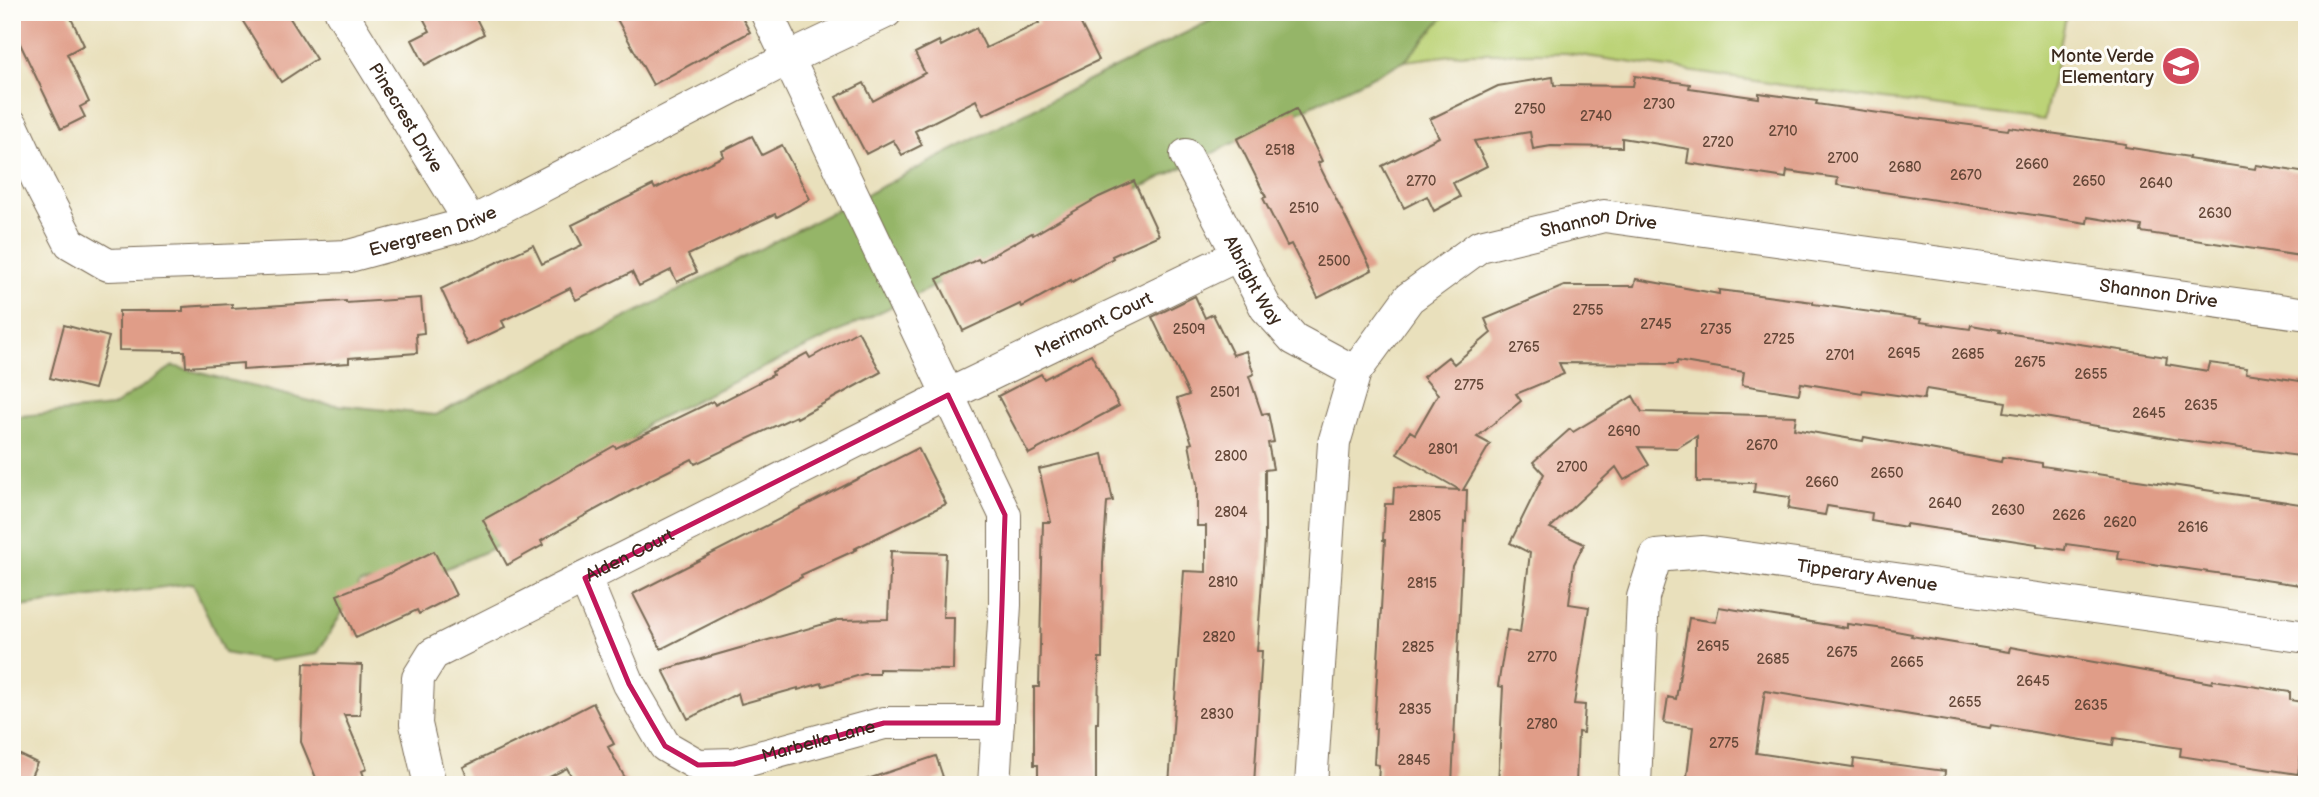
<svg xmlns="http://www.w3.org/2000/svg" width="2319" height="797" font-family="'Balsamiq Sans',sans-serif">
	<rect width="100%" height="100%" fill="#fdfcf7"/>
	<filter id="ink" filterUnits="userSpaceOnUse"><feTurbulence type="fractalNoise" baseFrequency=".0143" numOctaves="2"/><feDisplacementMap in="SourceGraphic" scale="14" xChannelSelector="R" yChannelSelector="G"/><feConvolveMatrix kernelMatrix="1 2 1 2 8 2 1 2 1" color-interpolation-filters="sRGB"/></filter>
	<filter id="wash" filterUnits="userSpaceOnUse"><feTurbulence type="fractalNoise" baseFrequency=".00686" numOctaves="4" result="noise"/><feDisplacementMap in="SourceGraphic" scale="28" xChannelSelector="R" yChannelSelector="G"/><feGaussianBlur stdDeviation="1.57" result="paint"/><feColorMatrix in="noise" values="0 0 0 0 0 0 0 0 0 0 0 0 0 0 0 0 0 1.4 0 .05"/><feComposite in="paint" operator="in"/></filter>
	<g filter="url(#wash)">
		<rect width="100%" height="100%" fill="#e9e0bc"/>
		<path fill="#bcd377" stroke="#7c7e4a" stroke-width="2" d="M1348 12H2067L2044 120 1869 98 1566 53H1468L1405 61Z"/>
		<path fill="#95b568" stroke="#687043" stroke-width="2" d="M1228 12H1448L1405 61 646 424 573 513 427 577 360 583 317 654 270 661 224 653 193 583 12 608V417L112 407 173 366 318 403 436 415 1086 82Z"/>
		<g id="blocks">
			<path fill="#e09d88" d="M12 12H68L84 45 67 54 89 102 80 107 85 117 61 129 12 27Z
				M237 12H286L316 59 281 82Z
				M420 12H473L484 34 425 65 412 40 430 31Z
				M613 12H739L750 32 653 85Z
				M1033 12H1075L1099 60 983 115 976 100 915 131 922 145 902 155 893 140 866 154 836 97 864 83 873 101 925 73 915 53 939 41 941 46 976 28 986 48 1039 23Z
				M1635 76 1690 84 1689 88 1759 98V93L1817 101 1816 104 1900 116 2008 130 2009 127 2126 144 2125 147 2189 157 2188 159 2255 169 2256 165 2307 173V257L2141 232 2142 226 2088 217 2087 223 1837 185 1838 178 1787 171 1786 178 1687 163 1689 149 1622 138V147L1551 146 1533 149 1530 132 1474 141 1487 166 1453 183 1460 197 1434 211 1427 196 1404 208 1382 166 1439 137 1430 119 1498 86 1553 77 1554 85 1633 86Z
				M1296 109 1322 161 1318 163 1372 270 1318 298 1291 244 1287 246 1263 198 1266 197 1237 139Z
				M752 136 762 155 782 145 810 199 777 217 775 214 688 255 697 272 677 282 671 270 639 286 632 272 576 300 570 288 502 321 505 327 467 345 441 289 533 245 542 264 582 245 572 225 653 185 655 189 724 156 722 151Z
				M1134 181 1159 235 1112 256 1113 258 1072 282 1071 280 1022 307 1020 304 963 331 937 279 978 259 980 262 1032 233 1033 235 1099 197Z
				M1636 279 1719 294V290L1813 302V304L1921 319 1920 322 1970 329 1971 325 2000 330 1999 332 2167 357 2166 364 2208 371 2210 363 2247 368 2246 373 2307 382V407L2299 456 2173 439 2050 418 2004 412 2006 402 1926 389 1924 399 1863 390 1862 393 1801 383 1799 394 1742 385 1744 372 1677 361V364L1559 363 1564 374 1516 394 1521 401 1477 437 1490 444 1463 490H1467L1466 522 1464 521 1452 785H1378L1379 765 1374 764 1376 729H1374L1385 540H1383L1385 504H1393L1394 487 1460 490 1397 454 1410 431 1415 434 1438 394 1423 377 1448 357 1454 364 1491 333 1485 319 1564 286H1634Z
				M1195 296 1205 318 1213 314 1233 355 1246 351 1254 374 1249 376 1262 414 1268 413 1274 442 1268 443 1273 469 1265 470V539L1257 651H1262L1254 785H1169L1184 571 1206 572V526H1197V484L1189 444 1192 443 1177 399 1189 395 1152 317Z
				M421 298 424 333 416 334 417 353 349 358V363L243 370V363L186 367 185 351 119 350V311H183V307L232 304V308L346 301V303Z
				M64 325 109 337 94 389 50 378Z
				M858 331 881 372 797 418 796 416 695 464 692 459 644 483 582 517 541 541 543 545 507 565 483 520 614 446 616 448 713 401 715 405 773 375 772 372 807 353 810 358Z
				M1091 354 1119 406 1029 454 998 396 1041 374 1044 379Z
				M1633 396 1642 412 1796 416 1794 429 1863 441 1864 437 2001 462 2002 457 2042 463V466L2307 505V586L2118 559 2119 551 2066 544 2065 550 2037 546V544L1906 524V527L1871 521 1872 513 1827 506 1825 515 1788 509 1790 497 1754 492 1755 483 1697 482V436L1677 448 1638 447 1649 465 1624 480 1616 467 1550 528 1584 544 1574 564 1569 604 1589 607 1574 704 1585 705 1583 733 1578 732 1576 785H1498L1503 687 1498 686 1507 630 1520 633 1530 553 1510 543 1544 474 1533 462 1570 429 1573 432Z
				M918 448 946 504 854 549H858L801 575 802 577 661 649 633 594Z
				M1103 454 1113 501 1107 502 1103 563 1102 658H1099L1098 723H1096V785H1038V765H1034V687H1039L1043 522H1051L1039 469Z
				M434 551 456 595 419 614 417 610 356 638 337 595 380 578Z
				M891 551 946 553 943 617H954L953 670 879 669V674H864L823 686 822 683 798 690V688L741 704 738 693 688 719 663 670 838 620 888 619Z
				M1719 607 1847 628V624L1885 629 1912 634 1911 636 2009 652 2010 647 2212 683 2213 680 2290 692V700L2307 703V718L2298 774 2180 756 2181 748 2114 738 2113 745 1991 725 1990 728 1765 691 1756 753 1853 767 1854 759 1945 771 1944 785H1686L1693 727 1664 723 1668 697 1676 699 1689 618 1716 622Z
				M304 663 362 665 360 715H344L367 769 362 771 367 785H319L301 742Z
				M593 703 614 744 608 747 629 785H576L567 768 534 785H471L463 767 541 730Z
				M12 751 37 763 27 785H12Z
				M936 756 943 777 934 780 935 785H863L862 781Z"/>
		</g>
	</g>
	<g filter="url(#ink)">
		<use href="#blocks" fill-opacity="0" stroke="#786a55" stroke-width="2"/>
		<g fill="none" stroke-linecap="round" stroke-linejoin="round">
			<defs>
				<g id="minor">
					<path id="s1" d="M341 12 471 223"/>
					<path d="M766 12 1005 515V605L994 785"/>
					<path id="s2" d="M12 125 39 183 70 243 108 265 349 256 471 223 789 58 886 12"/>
					<path id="s3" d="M1186 155 1266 308 1294 339 1355 372"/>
					<path id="s4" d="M585 578 629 684 665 746 698 765 734 764 884 723H998"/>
					<path id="s5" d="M430 785 416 724 418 678 433 654 948 395 1238 255"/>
					<path id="s6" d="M1311 785 1334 443 1355 372 1409 298 1480 246 1604 216 2307 314"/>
					<path id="s7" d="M1635 785 1643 597 1656 556 1703 552 2307 637"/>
				</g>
			</defs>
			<use href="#minor" stroke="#786a55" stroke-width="34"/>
			<use href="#minor" stroke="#fff" stroke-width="32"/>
		</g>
	</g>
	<path fill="none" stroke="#c2185b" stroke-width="5" stroke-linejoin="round" d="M948 395 1005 515 998 723H884L734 764 698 765 665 746 629 684 585 578Z"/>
	<defs>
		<symbol id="school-disc" viewBox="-11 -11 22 22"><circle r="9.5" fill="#d1495b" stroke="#fdfcf7"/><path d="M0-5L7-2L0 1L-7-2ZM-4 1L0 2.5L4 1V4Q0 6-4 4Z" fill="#fff"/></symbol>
	</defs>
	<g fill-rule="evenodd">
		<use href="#school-disc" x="2159" y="44" width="44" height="44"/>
	</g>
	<g text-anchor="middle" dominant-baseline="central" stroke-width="6" stroke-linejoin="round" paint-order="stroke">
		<g font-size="14" fill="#644738">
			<text x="1659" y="104">2730</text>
			<text x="1530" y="109">2750</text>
			<text x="1596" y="116">2740</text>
			<text x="1783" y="131">2710</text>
			<text x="1718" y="142">2720</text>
			<text x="1280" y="150">2518</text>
			<text x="1843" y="158">2700</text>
			<text x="2032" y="164">2660</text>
			<text x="1905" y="167">2680</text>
			<text x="1966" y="175">2670</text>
			<text x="1421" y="181">2770</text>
			<text x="2089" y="181">2650</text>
			<text x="2156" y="183">2640</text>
			<text x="1304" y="208">2510</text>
			<text x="2215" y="213">2630</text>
			<text x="1334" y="261">2500</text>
			<text x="1588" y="310">2755</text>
			<text x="1656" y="324">2745</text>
			<text x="1189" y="329">2509</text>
			<text x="1716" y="329">2735</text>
			<text x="1779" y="339">2725</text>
			<text x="1524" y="347">2765</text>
			<text x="1904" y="353">2695</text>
			<text x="1968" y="354">2685</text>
			<text x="1840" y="355">2701</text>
			<text x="2030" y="362">2675</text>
			<text x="2091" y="374">2655</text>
			<text x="1469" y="385">2775</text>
			<text x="1225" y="392">2501</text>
			<text x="2201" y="405">2635</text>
			<text x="2149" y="413">2645</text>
			<text x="1624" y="431">2690</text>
			<text x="1762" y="445">2670</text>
			<text x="1443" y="449">2801</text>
			<text x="1231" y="456">2800</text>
			<text x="1572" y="467">2700</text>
			<text x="1887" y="473">2650</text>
			<text x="1822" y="482">2660</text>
			<text x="1945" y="503">2640</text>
			<text x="2008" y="510">2630</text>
			<text x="1231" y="512">2804</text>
			<text x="2069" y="515">2626</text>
			<text x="1425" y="516">2805</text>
			<text x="2120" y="522">2620</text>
			<text x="2193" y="527">2616</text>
			<text x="1223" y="582">2810</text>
			<text x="1422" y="583">2815</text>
			<text x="1219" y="637">2820</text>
			<text x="1713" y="646">2695</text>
			<text x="1418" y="647">2825</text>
			<text x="1842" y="652">2675</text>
			<text x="1542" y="657">2770</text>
			<text x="1773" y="659">2685</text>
			<text x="1907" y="662">2665</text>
			<text x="2033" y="681">2645</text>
			<text x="1965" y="702">2655</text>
			<text x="2091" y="705">2635</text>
			<text x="1415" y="709">2835</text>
			<text x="1217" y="714">2830</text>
			<text x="1542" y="724">2780</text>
			<text x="1724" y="743">2775</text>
			<text x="1414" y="760">2845</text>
		</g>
		<g font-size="18" fill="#3b2a1e" stroke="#fdfcf7" text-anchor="end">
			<text x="2154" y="56">Monte Verde<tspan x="2154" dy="21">Elementary</tspan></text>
		</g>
		<g font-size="18" fill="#3b2a1e" stroke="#fdfcf7">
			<text stroke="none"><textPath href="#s1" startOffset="124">Pinecrest Drive</textPath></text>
			<text stroke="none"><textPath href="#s2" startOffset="504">Evergreen Drive</textPath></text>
			<text stroke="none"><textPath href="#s6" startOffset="718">Shannon Drive</textPath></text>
			<text stroke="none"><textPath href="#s3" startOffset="142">Albright Way</textPath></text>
			<text stroke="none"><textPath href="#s6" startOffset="1284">Shannon Drive</textPath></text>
			<text stroke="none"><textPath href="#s5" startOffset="875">Merimont Court</textPath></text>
			<text stroke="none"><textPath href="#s5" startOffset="357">Alden Court</textPath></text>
			<text stroke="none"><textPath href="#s7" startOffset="444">Tipperary Avenue</textPath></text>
			<text stroke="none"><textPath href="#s4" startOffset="348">Marbella Lane</textPath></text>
		</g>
	</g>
	<rect width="2319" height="797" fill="none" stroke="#fdfcf7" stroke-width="42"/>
</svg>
